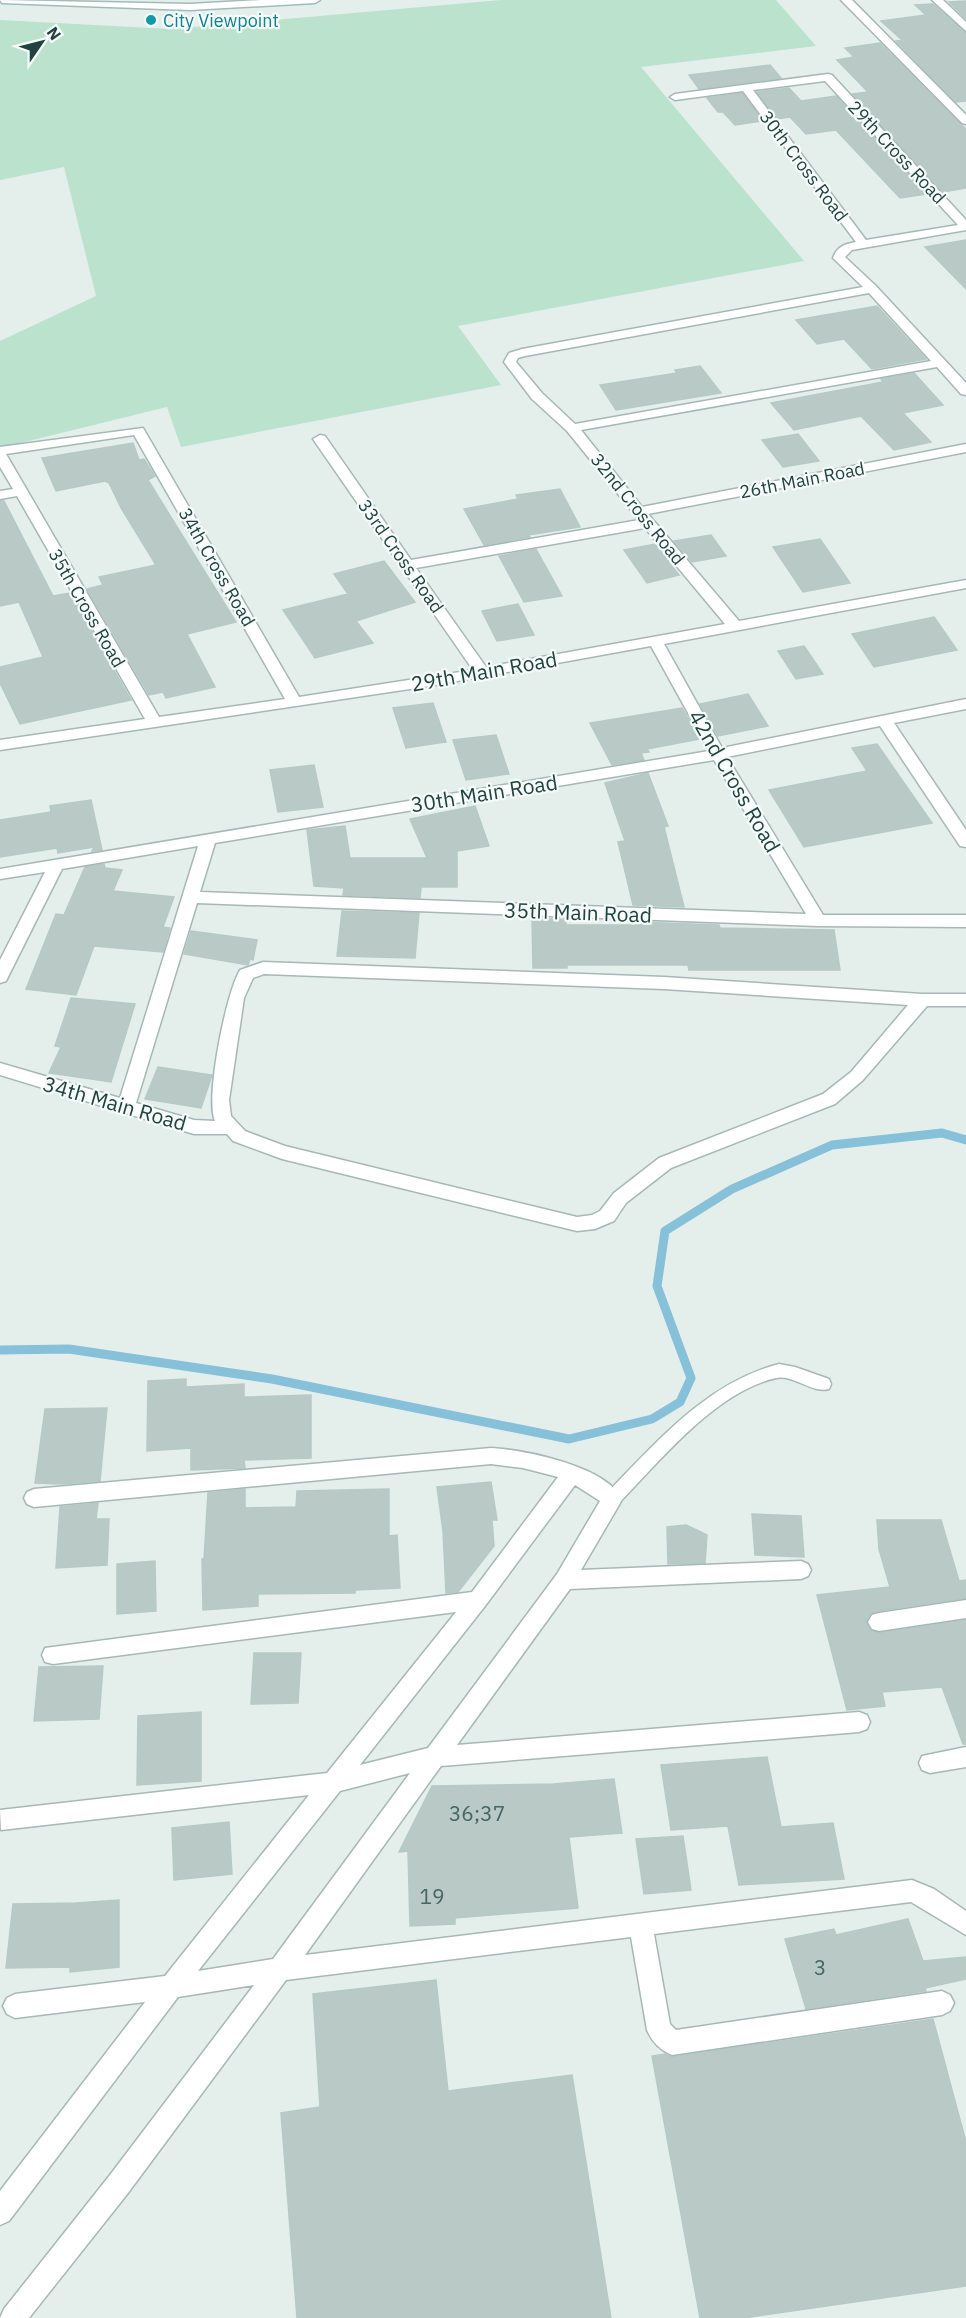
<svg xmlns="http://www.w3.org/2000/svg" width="966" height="2318" font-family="'IBM Plex Sans',sans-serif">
	<rect width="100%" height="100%" fill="#e4efec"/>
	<path fill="#bbe2cc" d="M501 0H776L816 46 641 67 804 261 458 326 501 385 181 447 167 407 0 448V341L96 296 64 167 0 180V20L171 29Z"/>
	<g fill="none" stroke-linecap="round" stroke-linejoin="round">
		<path stroke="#87c0d9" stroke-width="9" d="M0 1350 69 1349 272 1379 569 1439 652 1419 680 1402 691 1378 657 1286 665 1231 732 1189 832 1145 942 1133 966 1140"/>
	</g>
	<path fill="#b9cac6" stroke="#b6cac4" stroke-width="1.5" d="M966 1V19L949 2Z
		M933 4 966 33V101L956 102 896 41 902 40 881 21 926 15 915 5Z
		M880 43 966 129V188L943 192 852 94 868 92 837 60 854 57 845 48Z
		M770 65 781 78 699 89 689 75Z
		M789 88 801 101 836 96 927 194 900 198 836 130 806 134 790 117 777 119 757 92Z
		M742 93 763 121 735 125 723 112H718L707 98Z
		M966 240V289L925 247Z
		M877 306 926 359 872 369 844 339 817 344 796 320Z
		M700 366 721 393 616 410 600 385 677 373 675 370Z
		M914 373 943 405 903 413 931 442 894 450 861 416 794 430 771 403 883 382 881 379Z
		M798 434 819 461 783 467 762 440Z
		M133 443 139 460 144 459 155 476 148 480 236 622 187 634 215 687 166 698 163 692 149 695 87 589 103 585 99 577 156 565 121 508 109 483 105 481 56 491 42 458Z
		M560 489 580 527 528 535 530 537 484 545 464 509 518 499 516 495Z
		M0 501H4L53 596 70 593 131 700 20 724 0 683V667L43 657 19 602 0 606Z
		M711 535 726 556 692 562 674 541Z
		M820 539 850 583 803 592 773 547Z
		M655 544 679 575 647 583 624 550Z
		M536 549 562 596 524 602 499 556Z
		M384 561 415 602 356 621 373 643 315 658 283 610 348 594 334 574Z
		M518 604 534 635 497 641 482 611Z
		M934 617 957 650 874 667 852 634Z
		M804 646 823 674 796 679 778 651Z
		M748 694 768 726 718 736 700 704Z
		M433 703 446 742 406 748 393 708Z
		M682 708 700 739 647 749 649 752 641 753 644 760 612 765 590 723Z
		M496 735 509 774 466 780 453 740Z
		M877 744 932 823 804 847 769 790 867 771 852 748Z
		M314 765 323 807 278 812 270 770Z
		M648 773 668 826 664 827 684 907 633 905 618 842 625 841 605 783Z
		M91 800 102 850 92 851 94 847 58 853 57 848 0 857V820L51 812 50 806Z
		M475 806 489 846 457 851V887H421L420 898 343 895 344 888 314 886 307 830 345 826 350 858H427L410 819Z
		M104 864 105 868 122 870 113 891 174 897 163 927 170 928 163 952 94 946 76 995 26 989 56 914 64 915 85 867Z
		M342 911 419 913 415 958 337 956Z
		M532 919H566V925H638L637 922 719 925 720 928 834 930 840 970H689L688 965H567V968H533Z
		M191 931 257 940 253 960 250 959 248 965 184 954Z
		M71 998 135 1004 111 1082 49 1073 61 1047 55 1046Z
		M158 1067 212 1075 201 1108 145 1099Z
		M186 1379V1387L244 1384V1397L311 1395V1458L244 1460 245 1468 191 1470V1448L147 1451 148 1381Z
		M107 1408 100 1481 62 1484 35 1483 45 1409Z
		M491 1482 497 1520H492L494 1546 458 1592 446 1593 443 1531 437 1487Z
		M245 1489V1508L296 1507 297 1491 389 1489V1536L397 1535 400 1588 355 1590V1593L258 1594V1606L203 1610 202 1559H204L208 1493Z
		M98 1503 96 1519H109L107 1565 56 1568 60 1507Z
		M752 1514 801 1516 804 1557 755 1555Z
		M877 1520H941L959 1581 966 1580V1598L878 1611 870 1614 866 1621 870 1630 879 1633 966 1620V1744H963L942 1687 882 1692 885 1706 847 1710 817 1595 890 1587 879 1549Z
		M686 1525 707 1535 705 1563 668 1564 667 1527Z
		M155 1561 156 1611 117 1614V1564Z
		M254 1653H301L298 1703 251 1704Z
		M103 1666 99 1719 34 1721 39 1667Z
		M201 1712V1781L137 1785 138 1716Z
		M767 1757 781 1827 833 1823 844 1879 739 1885 728 1826 671 1830 661 1765Z
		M614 1779 622 1833 569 1837 578 1908 455 1918V1924L410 1926 408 1851 399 1852 432 1786 553 1784Z
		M229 1822 232 1874 174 1880 172 1828Z
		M683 1836 691 1890 644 1894 636 1839Z
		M119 1900V1967L70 1972V1967L6 1968 13 1904 76 1903Z
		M908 1919 923 1961 966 1957V1979L925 1988 926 1991 806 2009 785 1939 834 1929 836 1935Z
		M436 1980 448 2091 572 2075 611 2318H297L281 2113 320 2107 313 1994Z
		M933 2019 966 2142V2286L743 2318H700L652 2056 665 2054 672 2057Z"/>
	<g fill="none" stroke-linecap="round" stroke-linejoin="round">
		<defs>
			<path id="lane" d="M779 1364 795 1367 829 1379 831 1384 829 1389C812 1394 794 1374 776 1378 715 1392 660 1461 618 1504L612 1506 606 1504 604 1499 606 1494C657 1442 706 1383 779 1364Z"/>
			<path id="street" d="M841 0H852L966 115V124L962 123Z
				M932 0H943L966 22V31Z
				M828 74 832 75 966 220V230L852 250 845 257 876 286 966 383V395L961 394 937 367 581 430 642 507 966 444V452L648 514 739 621 966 580V588L664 644 722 748 966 699V709L894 723 966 830V847L960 846 880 726 727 757 823 915H966V927L818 926 197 903 136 1103 194 1120 215 1121C205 1098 226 993 240 970L263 962 664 977 922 994H966V1006H927L863 1080 835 1104 671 1168 626 1203 614 1221 595 1229 577 1231 282 1159 233 1141 227 1134H194L0 1075V1063L120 1098 198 846 62 869 6 981 0 983V960L45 872 0 879V869L709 751 651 646 430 686 0 750V740L145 719 17 496 0 499V491L13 489 0 467V447L143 428 299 697 473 670 313 439 320 435 325 436 411 560 639 520 567 431 532 399 504 362 509 353 522 349 863 287 833 258C837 247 844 244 856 242L743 91 675 100 670 97 675 94ZM825 81 958 225 866 240 753 90ZM869 293 931 361 575 424 542 393 516 362 518 358 525 356ZM134 435 285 699 159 717 6 454ZM645 528 725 624 486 667 416 568ZM714 760 806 914 200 892 215 843ZM264 974 664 989 908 1005 851 1072 823 1094 659 1158 614 1193 600 1211 592 1215 577 1217 285 1146 245 1131 231 1116 229 1100 244 998 253 978Z
				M491 1448C525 1450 606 1466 622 1499L619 1505 581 1570 801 1561 808 1564 811 1570 808 1576 801 1579 570 1589 457 1745 859 1712 867 1715 870 1722 867 1729 859 1732 441 1766 305 1955 912 1880 934 1889 966 1911V1935L911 1902 654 1934 670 2024 676 2030 942 1991 950 1995 954 2003 950 2011 942 2015 672 2055C660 2050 652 2042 647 2030L631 1937 286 1980 128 2193 29 2318H0L4 2309 110 2175 254 1985 178 1997 9 2221 0 2225V2191L145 2002 15 2018 7 2014 3 2006 7 1998 15 1994 165 1976 309 1795 1 1830 0 1810 327 1773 456 1612 53 1664 45 1662 42 1655 45 1648 472 1592 558 1477 523 1468 491 1464 34 1507 27 1504 24 1498 27 1492 34 1489ZM575 1485 600 1501 557 1574 428 1748 360 1765 485 1606ZM410 1773 273 1959 198 1971 340 1791Z
				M966 1600V1618L879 1631 872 1629 868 1622 872 1615 879 1613Z
				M966 1747V1767L930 1773 922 1770 919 1763 922 1756Z"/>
			<path id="secondary" d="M0 0 190 4 261 0H320L315 3 190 10 2 3Z"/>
		</defs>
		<use href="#lane" stroke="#a6b8b5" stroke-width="3"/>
		<use href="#street" stroke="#a6b8b5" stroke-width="3"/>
		<use href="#secondary" stroke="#a1bcb7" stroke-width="3"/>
		<use href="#lane" fill="#fff" fill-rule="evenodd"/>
		<use href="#street" fill="#fff" fill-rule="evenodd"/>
		<use href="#secondary" fill="#fff" fill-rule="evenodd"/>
	</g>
	<circle fill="#0f9aa8" stroke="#f6fbf9" stroke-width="2" cx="151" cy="20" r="6"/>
	<g text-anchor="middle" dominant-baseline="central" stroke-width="4.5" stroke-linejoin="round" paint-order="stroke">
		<g font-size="18" fill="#0d838f" stroke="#f6fbf9" text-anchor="start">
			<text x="163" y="20">City Viewpoint</text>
		</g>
		<g font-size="18" fill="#21433f" stroke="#f6fbf9">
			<text transform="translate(897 152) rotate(47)">29th Cross Road</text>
			<text transform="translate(804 166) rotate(53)">30th Cross Road</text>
			<text transform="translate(802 480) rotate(-11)">26th Main Road</text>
			<text transform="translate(638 509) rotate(51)">32nd Cross Road</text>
			<text transform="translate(401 556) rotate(55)">33rd Cross Road</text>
			<text transform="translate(217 567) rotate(60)">34th Cross Road</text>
			<text transform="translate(87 608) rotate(60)">35th Cross Road</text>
		</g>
		<g font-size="21" fill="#21433f" stroke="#f6fbf9">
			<text transform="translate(484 671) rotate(-10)">29th Main Road</text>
			<text transform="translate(735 781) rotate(60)">42nd Cross Road</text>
			<text transform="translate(484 793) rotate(-9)">30th Main Road</text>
			<text transform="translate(578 912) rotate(2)">35th Main Road</text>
			<text transform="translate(115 1103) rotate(16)">34th Main Road</text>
		</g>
		<g font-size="21" fill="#476561">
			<text x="477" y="1813">36;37</text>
			<text x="432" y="1896">19</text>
			<text x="820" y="1967">3</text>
		</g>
	</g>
	<g transform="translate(42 42) rotate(55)" stroke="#f6fbf9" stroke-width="4.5" paint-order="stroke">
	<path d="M0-4.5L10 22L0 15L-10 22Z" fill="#21433f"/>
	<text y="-9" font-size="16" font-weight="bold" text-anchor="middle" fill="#21433f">N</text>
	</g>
</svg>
